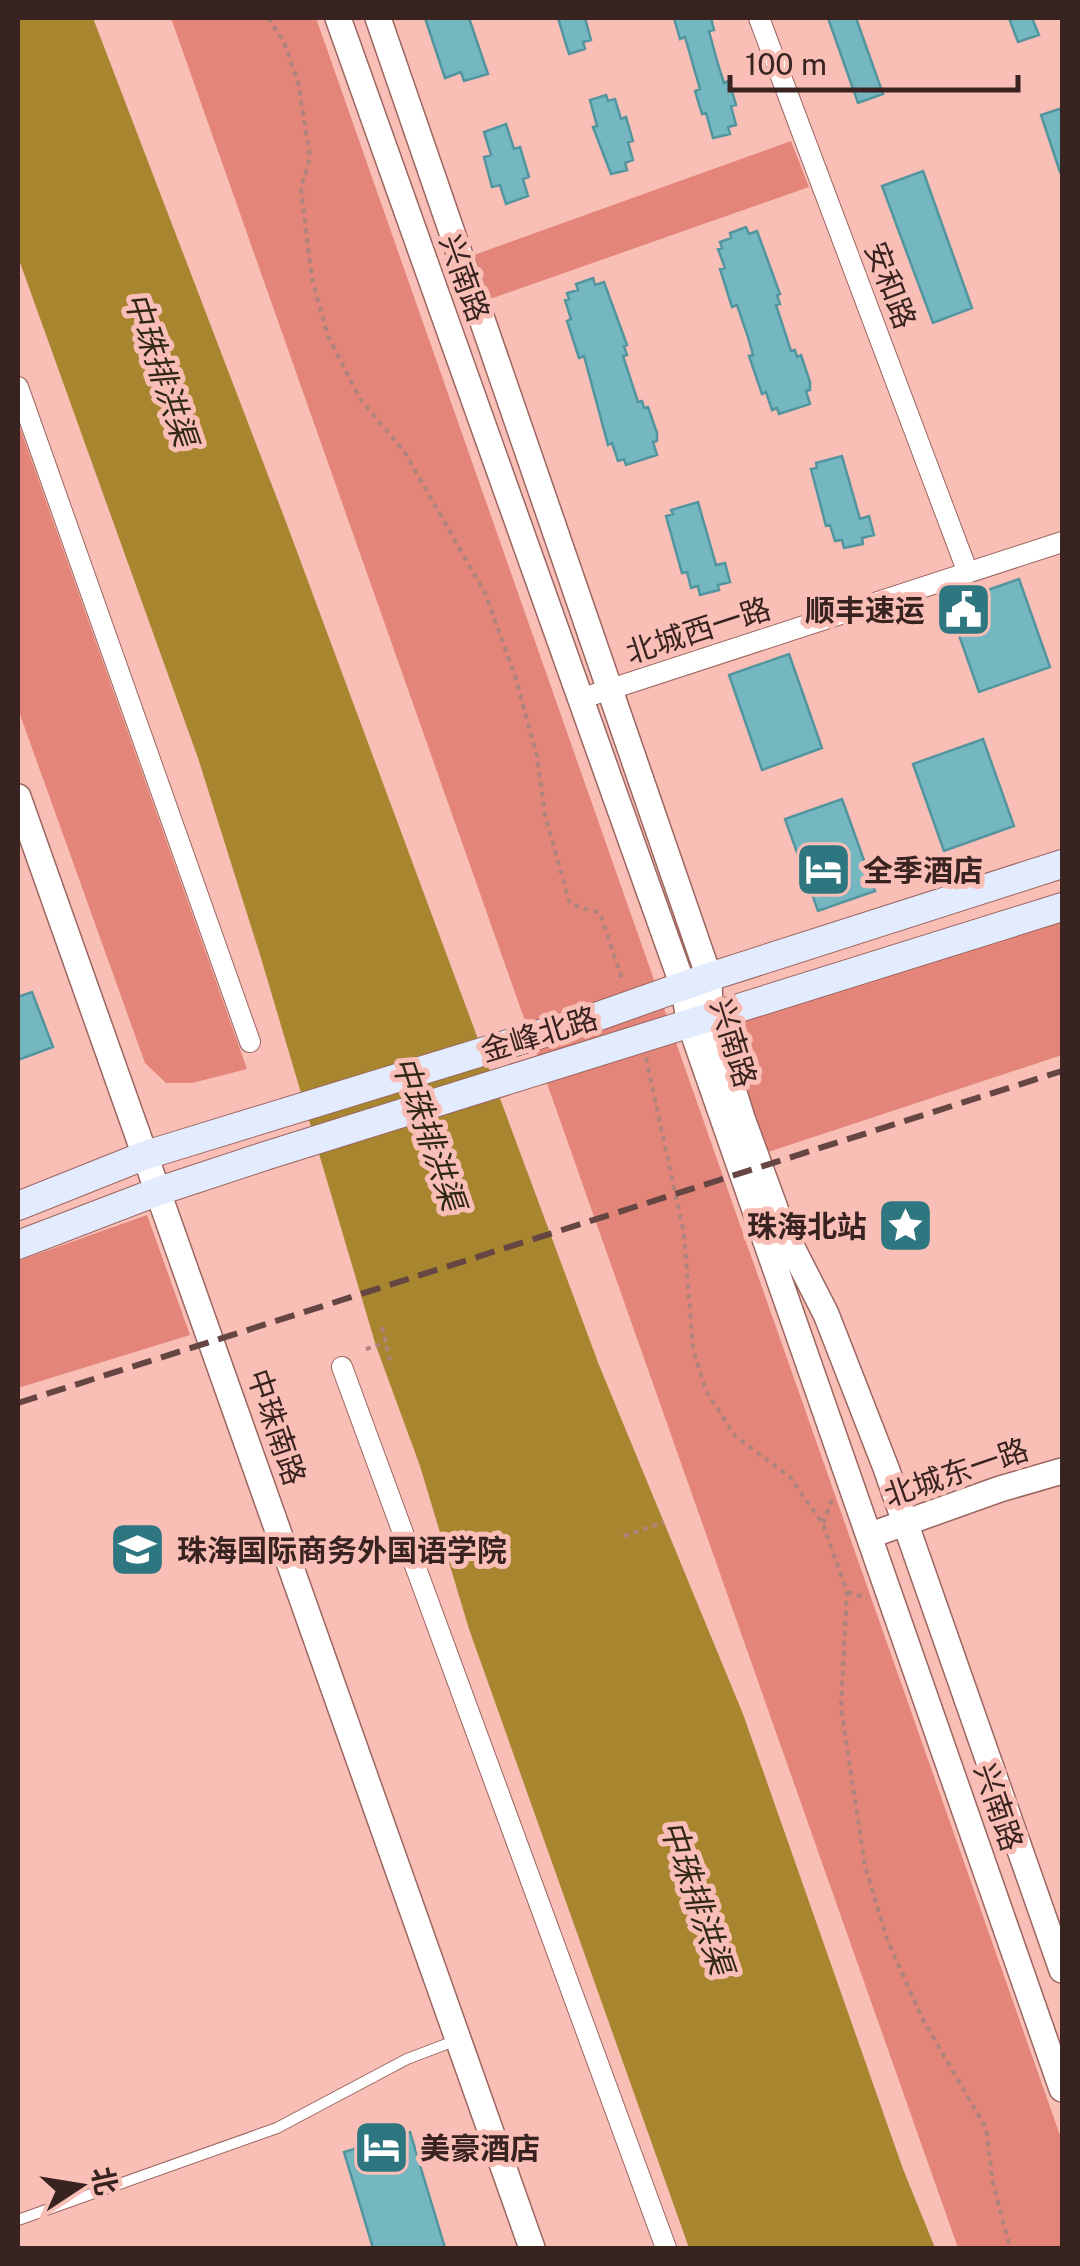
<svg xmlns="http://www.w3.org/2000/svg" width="1080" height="2266" font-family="'Public Sans','Noto Sans SC',sans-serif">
	<rect width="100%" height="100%" fill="#f9beb6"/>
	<path fill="#e4857a" d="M171 18H316L1062 2141V2248H958Z
		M791 141 809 187 490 299 474 255Z
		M18 422 247 1069 192 1083H166L145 1063 18 709Z
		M1062 920V1055L765 1153 724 1023Z
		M147 1215 190 1335 18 1388V1261Z"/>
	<path fill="#a7862f" d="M18 18H93L286 522 599 1365 743 1714 903 2169 935 2248H689L469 1629 420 1466 376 1346 261 958 198 758 18 257Z"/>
	<path fill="#74b7c1" stroke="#52959e" stroke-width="2.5" d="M425 18H469L488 74 464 81 461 72 445 78Z
		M558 18H585L591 40 583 42 585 49 569 54Z
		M674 18H711L714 30 709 31 717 61 724 83 729 81 736 105 731 106 736 125 728 127 730 134 713 138 706 113 702 114 695 91 700 89 685 37 680 39Z
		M828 18H856L883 94 858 103Z
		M1009 18H1032L1039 35 1018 42Z
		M606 95 608 101 615 99 621 119 626 117 633 141 628 142 633 160 625 163 627 170 611 174 593 127 597 126 590 100Z
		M1062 108V171L1060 172 1041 115Z
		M506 124 514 149 520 147 529 177 523 179 528 196 506 204 500 185 492 187 484 157 491 155 484 132Z
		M923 171 972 308 933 323 882 186Z
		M746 227 749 234 757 231 780 294 777 295 780 304 776 305 791 351 795 350 797 357 801 355 810 382V390L806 391 810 404 779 414 777 408 772 410 766 392 762 394 749 356 753 355 748 337 737 305 732 307 720 269 725 268 718 249 722 248 720 242 731 238 730 233Z
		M593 278 595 285 604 282 627 345 624 346 627 355 623 356 638 402 642 401 644 408 648 407 657 433V441L653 442 657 455 626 465 624 459 618 461 612 443 608 445 584 356 579 358 567 321 571 319 565 300 569 299 567 293 578 290 576 284Z
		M842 456 860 519 869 516 874 535 862 538 863 544 844 548 842 540 835 541 830 525 826 526 811 469 817 468 816 463Z
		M698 502 716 565 725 563 730 582 718 585 719 590 700 595 698 586 691 588 687 572 682 573 666 516 673 514 671 510Z
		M1019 579 1050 667 979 692 948 604Z
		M789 654 822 748 762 770 729 675Z
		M983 739 1014 826 944 851 913 764Z
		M842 799 875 891 818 911 785 819Z
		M32 992 53 1047 18 1060V997Z
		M410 2132 445 2248H373L344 2152Z"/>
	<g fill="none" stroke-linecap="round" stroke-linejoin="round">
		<defs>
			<path id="service" d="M18 2220 277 2128 407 2059 457 2040"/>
			<path id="minor" d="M759 18 968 573
				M18 387 250 1042
				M580 699 1062 542
				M342 1367 666 2248"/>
			<path id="tertiary" d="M338 18 683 986 690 1024 1062 2089
				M378 18 709 977 710 1016 742 1118 783 1230 826 1314 886 1468 1062 1970
				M18 797 532 2248
				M871 1535 1000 1489 1062 1471"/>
			<path id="secondary" d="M18 1206 146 1155 596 1017 709 977 1062 864
				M18 1245 159 1191 265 1156 1062 907"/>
		</defs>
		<use href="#service" stroke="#9b665f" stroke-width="12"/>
		<use href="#minor" stroke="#9b665f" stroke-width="22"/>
		<use href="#tertiary" stroke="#9b665f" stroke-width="28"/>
		<use href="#secondary" stroke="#9b665f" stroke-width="30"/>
		<path stroke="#b0837d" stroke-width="4" stroke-dasharray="5 5" stroke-linecap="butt" d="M268 18 284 42 298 82 310 157 301 188 312 279 328 336 360 399 404 451 485 593 515 676 537 756 545 815 570 904 600 913 623 982
			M646 1058 684 1234 693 1349 706 1391 735 1436 790 1477 823 1524 847 1592 841 1707 865 1866 887 1939 922 2018 986 2128 993 2183 1010 2248
			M382 1327 390 1360
			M366 1349 386 1343
			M823 1523 832 1500
			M624 1536 664 1522
			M847 1592 867 1598"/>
		<use href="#service" stroke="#fff" stroke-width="10"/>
		<use href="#minor" stroke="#fff" stroke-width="20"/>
		<use href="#tertiary" stroke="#fff" stroke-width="25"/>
		<use href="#secondary" stroke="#e3ebfe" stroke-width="28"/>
		<path stroke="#654642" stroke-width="6" stroke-dasharray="20 10" stroke-linecap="butt" d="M18 1403 1062 1071"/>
	</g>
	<defs>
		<symbol id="civic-square" viewBox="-11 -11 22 22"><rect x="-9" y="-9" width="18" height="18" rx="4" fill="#2e7680" stroke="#f9beb6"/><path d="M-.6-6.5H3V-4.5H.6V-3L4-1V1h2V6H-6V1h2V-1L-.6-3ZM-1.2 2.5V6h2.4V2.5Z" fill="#fff"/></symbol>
		<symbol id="hotel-square" viewBox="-11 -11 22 22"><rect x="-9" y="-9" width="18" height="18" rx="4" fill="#2e7680" stroke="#f9beb6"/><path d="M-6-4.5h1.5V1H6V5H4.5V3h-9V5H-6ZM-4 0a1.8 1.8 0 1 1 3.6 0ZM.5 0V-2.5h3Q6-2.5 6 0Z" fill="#fff"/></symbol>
		<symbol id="sight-square" viewBox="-11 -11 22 22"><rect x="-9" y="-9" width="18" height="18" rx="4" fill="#2e7680" stroke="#f9beb6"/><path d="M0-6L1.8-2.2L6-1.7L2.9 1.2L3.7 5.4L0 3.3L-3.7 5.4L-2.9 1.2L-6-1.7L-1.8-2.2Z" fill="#fff"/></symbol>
		<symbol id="school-square" viewBox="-11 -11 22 22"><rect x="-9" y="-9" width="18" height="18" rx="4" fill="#2e7680" stroke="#f9beb6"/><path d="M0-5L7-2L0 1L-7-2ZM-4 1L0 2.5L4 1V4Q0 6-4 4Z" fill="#fff"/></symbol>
	</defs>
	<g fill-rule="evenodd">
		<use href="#civic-square" x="932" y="578" width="63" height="63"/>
		<use href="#hotel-square" x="792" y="838" width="63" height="63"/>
		<use href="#sight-square" x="874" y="1194" width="63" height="63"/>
		<use href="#school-square" x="106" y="1518" width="63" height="63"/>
		<use href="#hotel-square" x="350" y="2116" width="63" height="63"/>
	</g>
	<g text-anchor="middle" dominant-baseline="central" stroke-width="10" stroke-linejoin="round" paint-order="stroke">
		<g font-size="30" fill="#392320" stroke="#f9beb6">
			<text transform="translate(465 278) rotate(70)">兴南路</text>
			<text transform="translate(891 285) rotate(69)">安和路</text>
			<text transform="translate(698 630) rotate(-18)">北城西一路</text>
			<text transform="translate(539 1034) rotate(-17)">金峰北路</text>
			<text transform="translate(734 1043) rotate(73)">兴南路</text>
			<text transform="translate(277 1427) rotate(71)">中珠南路</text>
			<text transform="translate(956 1472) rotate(-19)">北城东一路</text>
			<text transform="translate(999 1807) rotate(71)">兴南路</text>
		</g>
		<g font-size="30" font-weight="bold" fill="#392320" stroke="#f9beb6" text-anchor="start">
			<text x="925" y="610" text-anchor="end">顺丰速运</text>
			<text x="863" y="870">全季酒店</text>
			<text x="867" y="1226" text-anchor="end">珠海北站</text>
			<text x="177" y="1550">珠海国际商务外国语学院</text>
			<text x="420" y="2148">美豪酒店</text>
		</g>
		<g font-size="32" font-style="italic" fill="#302815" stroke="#f9beb6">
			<text transform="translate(161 369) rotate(71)">中珠排洪渠</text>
			<text transform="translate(429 1133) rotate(71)">中珠排洪渠</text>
			<text transform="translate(697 1897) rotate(71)">中珠排洪渠</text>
		</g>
	</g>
	<rect width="1080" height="2266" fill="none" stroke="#392320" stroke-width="40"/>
	<g transform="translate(80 2186) rotate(78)" stroke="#f9beb6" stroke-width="8" paint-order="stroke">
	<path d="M0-8L18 38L0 25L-18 38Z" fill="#392320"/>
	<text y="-15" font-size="28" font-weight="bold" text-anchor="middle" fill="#392320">北</text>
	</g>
	<path d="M730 75v15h288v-15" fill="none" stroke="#392320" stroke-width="5"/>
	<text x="745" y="75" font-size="30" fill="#392320" stroke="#f9beb6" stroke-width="8" paint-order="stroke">100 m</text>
</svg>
